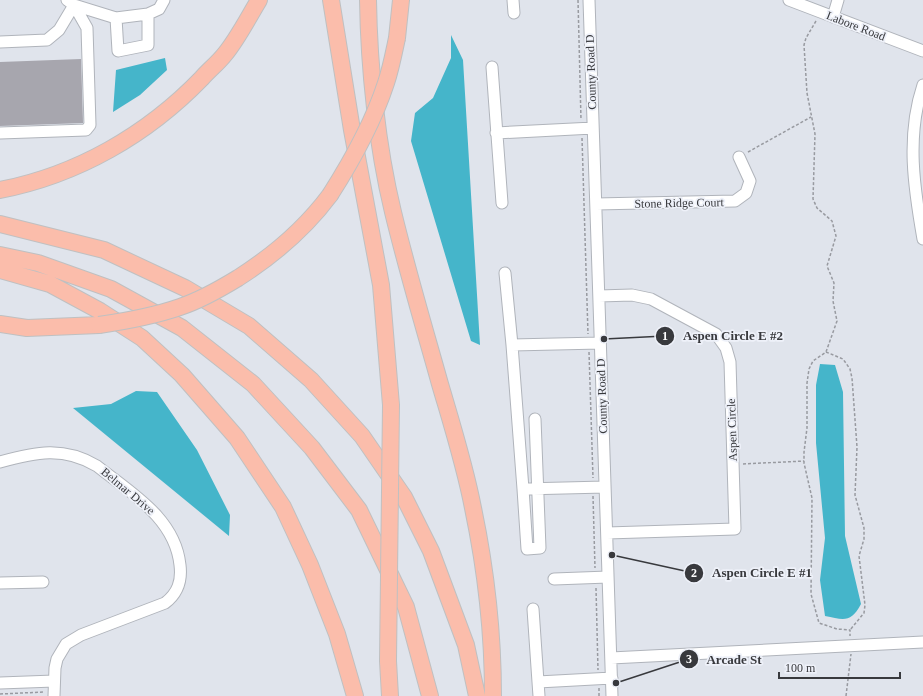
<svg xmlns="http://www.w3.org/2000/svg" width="923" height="696" font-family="'Times New Roman',serif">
	<rect width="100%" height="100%" fill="#e0e4ec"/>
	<path fill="#45b5ca" d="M451 35 463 60 480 345 471 341 411 141 415 113 433 98 451 58Z
		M165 58 167 70 140 95 113 112 116 70Z
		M820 364 835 365 843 392 845 536 861 604C851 623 844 620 825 616L820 580 825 538 816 443V385Z
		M136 391 157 392 197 450 230 515 229 536 73 408 111 404Z"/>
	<path fill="#a7a6ae" d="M81 59 83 123 0 126V62Z"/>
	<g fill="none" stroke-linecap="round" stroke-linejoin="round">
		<defs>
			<path id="minor" d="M67 0 74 5 116 18 118 51 148 45V14L159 9 164 0
				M513 0 514 13
				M589 0 612 696
				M789 0 923 51
				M833 17 838 0
				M116 18 148 14
				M0 42 47 40 59 30 74 5 87 28 90 125 86 130 0 133
				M492 67 502 203
				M923 85C906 136 914 188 923 239
				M496 133 593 128
				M596 204 735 201 746 193 750 181 739 157
				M505 273 512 345
				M599 296 632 295 651 299 716 334 726 348 730 362 735 529 607 533
				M600 343 512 345 523 489 605 487
				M0 462C35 452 64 446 97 466 131 493 175 518 180 565 182 581 178 593 165 603L81 635 66 644 57 659 55 668 54 696
				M523 489 527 549 540 548 535 419
				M554 579 608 577
				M0 583 43 582
				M533 609 538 682
				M611 658 923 642
				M0 683 54 681
				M539 696 538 682 612 678"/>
			<path id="highway" d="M331 0 352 130 381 285 391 405
				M368 0C369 68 377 146 393 212 407 270 424 327 440 384 452 425 465 466 473 508 486 570 493 633 493 696
				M397 38 401 0
				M0 190C77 175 147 135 202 78 209 70 218 63 225 54 238 38 248 18 259 0
				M0 224 104 250 185 288 249 326 311 380 362 436 404 497 431 551 466 645 477 696
				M0 255 38 263 111 289 182 328 253 384 312 448 359 510 406 607 430 696
				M0 270 50 284 100 311 142 338 182 375 237 438 283 507 310 565 337 634 355 696
				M238 278C274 255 304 230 330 195
				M0 324 27 328 99 325
				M388 661 390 696"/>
		</defs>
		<use href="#minor" stroke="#b0b4bb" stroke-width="13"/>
		<use href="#highway" stroke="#bfc0c1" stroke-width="18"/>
		<path stroke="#989aa0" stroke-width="1.5" stroke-dasharray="3 2" stroke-linecap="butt" d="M578 0 581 120
			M816 21 806 38 804 45 807 93 815 134 813 199 817 208 832 221 836 236 827 266 834 283 833 301 837 321 826 352 813 361 809 369 807 383V428L804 452V463L812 498 811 594 819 623 837 629 850 630V636
			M582 138 588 334
			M748 152 811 117
			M589 352 593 478
			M826 352 843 359 850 369 852 378 857 447 855 495 864 528V539L859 556 865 605 864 613 850 630
			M743 464 804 461
			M593 496 595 568
			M596 588 598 670
			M599 688V696
			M0 694 44 692
			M846 696 851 654"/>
		<use href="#minor" stroke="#fff" stroke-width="11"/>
		<use href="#highway" stroke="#fbbdab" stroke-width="16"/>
		<defs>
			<path id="highway-bridge" d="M330 195C353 159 373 123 386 83 391 68 394 52 397 38
				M99 325C127 321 154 316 180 307 201 300 220 289 238 278
				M388 661 391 405"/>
		</defs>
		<use href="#highway-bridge" stroke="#bfc0c1" stroke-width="18" stroke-linecap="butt"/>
		<use href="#highway-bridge" stroke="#fbbdab" stroke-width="16"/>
	</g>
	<g text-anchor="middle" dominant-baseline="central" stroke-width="3.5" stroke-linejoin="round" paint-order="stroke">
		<g font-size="12" fill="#38393d" stroke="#eef1f9">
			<text transform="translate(856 26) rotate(21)">Labore Road</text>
			<text transform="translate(591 72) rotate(-92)">County Road D</text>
			<text transform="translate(679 203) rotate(-1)">Stone Ridge Court</text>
			<text transform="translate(602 396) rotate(-92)">County Road D</text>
			<text transform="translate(732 430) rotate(-92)">Aspen Circle</text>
			<text transform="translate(128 491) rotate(40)">Belmar Drive</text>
		</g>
	</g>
	<path fill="none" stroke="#38393d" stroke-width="1.5" d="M604 339L665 336M612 555L694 573M616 683L689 659"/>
	<g fill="#38393d" stroke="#eef1f9" stroke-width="1.5">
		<circle cx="604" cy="339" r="4"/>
		<circle cx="612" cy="555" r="4"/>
		<circle cx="616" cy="683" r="4"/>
		<circle cx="665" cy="336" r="10"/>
		<circle cx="694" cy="573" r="10"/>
		<circle cx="689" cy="659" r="10"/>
	</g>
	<g font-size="12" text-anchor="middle" font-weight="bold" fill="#fff">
		<text x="665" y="340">1</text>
		<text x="694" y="577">2</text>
		<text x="689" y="663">3</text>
	</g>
	<g font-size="13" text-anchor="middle" font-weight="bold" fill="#38393d" stroke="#eef1f9" stroke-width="3.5" stroke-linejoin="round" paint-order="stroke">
		<text x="733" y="340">Aspen Circle E #2</text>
		<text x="762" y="577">Aspen Circle E #1</text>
		<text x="734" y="664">Arcade St</text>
	</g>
	<path d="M779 672v6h121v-6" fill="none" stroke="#38393d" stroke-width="2"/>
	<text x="785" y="672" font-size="12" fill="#38393d" stroke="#eef1f9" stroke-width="3" paint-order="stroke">100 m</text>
</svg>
